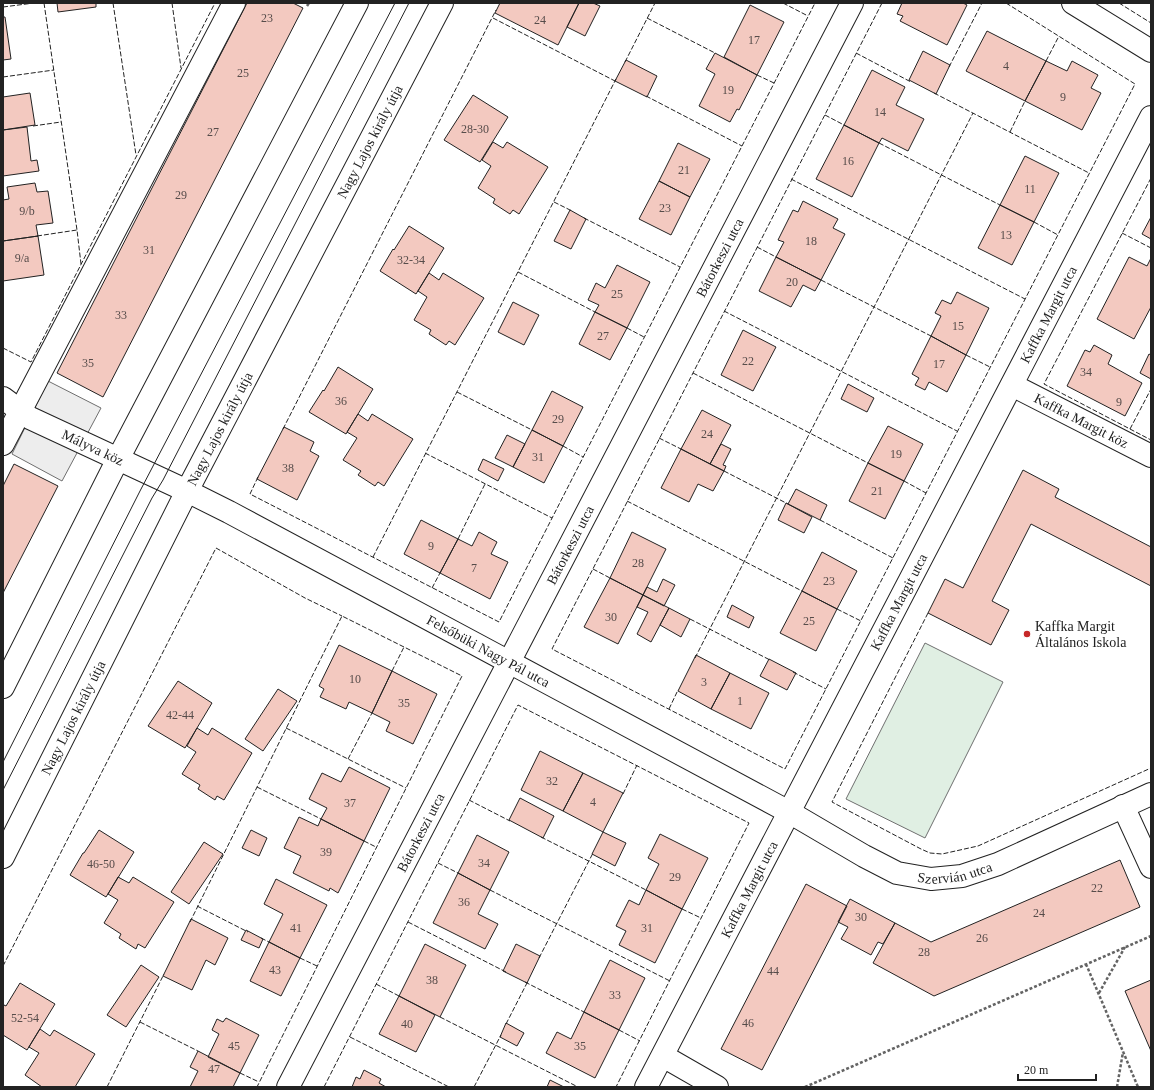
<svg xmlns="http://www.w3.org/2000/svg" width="1154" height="1090" font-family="'Times New Roman',serif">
	<rect width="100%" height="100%" fill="#fff"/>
	<path fill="#e0efe3" stroke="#6f6f6f" d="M925 643 1003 682 925 838 846 799Z"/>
	<path fill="#ededed" stroke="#6f6f6f" d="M48 381 101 408 62 481 12 454Z"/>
	<path fill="#f3c9c0" stroke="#222" d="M57 3H96V7L58 12Z
		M247 3H293L303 8 103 397 57 373Z
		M500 3H579L558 45 495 13Z
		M579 3H593L600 6 585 36 567 27Z
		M902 3H963L967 5 947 45 900 21 903 16 897 14Z
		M750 5 784 22 757 75 724 57Z
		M3 17H5L11 59 3 60Z
		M987 31 1046 61 1025 101 966 71Z
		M923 51 950 65 936 94 909 80Z
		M715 53 757 75 739 110 737 109 730 122 699 106 715 74 706 69Z
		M626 60 657 76 647 97 615 81Z
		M1046 61 1067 71 1072 61 1098 75 1091 88 1101 93 1082 130 1025 101Z
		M872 70 905 87 896 105 924 119 908 151 882 138 879 143 844 125Z
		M30 93 35 125 3 130V97Z
		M473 95 508 117 480 162 444 140Z
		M844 125 879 143 852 197 816 179Z
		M27 127 31 161 37 160 39 171 3 176V130Z
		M493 142 503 148 507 142 548 167 519 214 513 210 510 214 493 203 495 199 478 188 491 166 482 160Z
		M678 143 710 159 690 197 659 181Z
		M1025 156 1059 173 1034 222 1000 205Z
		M659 181 690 197 671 235 639 219Z
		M35 183 37 192 48 191 53 223 36 225 38 236 3 241V200L9 199 7 187Z
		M803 201 838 219 833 228 845 234 821 280 776 257 784 242 778 240 793 210 798 212Z
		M1000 205 1034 222 1012 265 978 248Z
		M570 210 586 219 571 249 554 241Z
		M1151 217V239L1142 234Z
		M409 226 444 248 416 294 380 271 393 249 394 250Z
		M38 236 44 275 3 281V241Z
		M776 257 821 280 815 291 803 285 791 307 759 291Z
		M1129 257 1147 266 1151 258V307L1134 339 1097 319Z
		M617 265 650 282 627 328 595 312 599 305 588 300 596 283 605 288Z
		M429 273 439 280 443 273 484 298 455 345 449 341 446 345 429 334 431 330 414 320 427 297 418 291Z
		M957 292 989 308 966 355 931 336 941 316 935 313 942 300 951 304Z
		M513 302 539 315 524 345 498 332Z
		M595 312 627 328 610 360 579 344Z
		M743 330 776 347 753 391 721 375Z
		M931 336 966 355 947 392 929 382 925 390 915 385 919 378 912 374Z
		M1094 345 1112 355 1108 364 1142 383 1125 416 1067 386 1085 350 1090 352Z
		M1149 354 1151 355V379L1140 373Z
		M338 367 373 389 346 434 309 412 323 390 324 391Z
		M848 384 874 398 867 412 841 399Z
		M552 391 583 407 563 446 532 430Z
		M702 410 731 425 710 464 681 449Z
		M358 414 368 421 372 414 413 439 384 486 378 482 375 486 358 475 361 471 343 460 357 438 347 432Z
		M888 426 923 444 904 481 868 463Z
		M284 427 314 442 310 451 319 456 297 500 257 479Z
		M532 430 563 446 544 483 513 467Z
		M507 435 525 444 513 467 495 458Z
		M721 444 731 449 723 465 726 466 724 471 710 464Z
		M681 449 724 471 713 491 698 484 689 502 661 488Z
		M483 459 504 469 498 481 478 470Z
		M868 463 904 481 885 519 849 501Z
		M14 464 58 486 3 593V486Z
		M1023 470 1059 489 1055 497 1151 547V586L1031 524 992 601 1009 610 991 645 928 613 945 579 963 588Z
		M796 489 827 505 820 520 788 504Z
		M786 503 812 517 804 533 778 520Z
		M421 520 458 539 440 573 404 554Z
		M479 532 497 542 491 554 508 562 490 599 440 573 458 539 472 546Z
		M632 532 666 549 643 595 610 578Z
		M822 552 857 571 837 609 802 591Z
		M610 578 643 595 618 644 584 627Z
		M663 579 675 585 664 606 643 595 647 587 657 592Z
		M802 591 837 609 816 651 780 633Z
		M643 595 669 608 651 642 637 634 648 612 637 607Z
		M732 605 754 617 749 628 727 617Z
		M669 608 690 619 681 637 660 625Z
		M339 645 392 671 372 713 349 702 346 709 320 697 324 689 319 686Z
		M696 655 730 673 711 709 678 691Z
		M769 659 796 673 787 690 760 676Z
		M392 671 437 694 413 744 386 731 390 722 372 713Z
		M730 673 769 693 751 729 711 709Z
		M178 681 212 703 185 748 148 726Z
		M278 689 297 701 263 751 245 739Z
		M197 728 208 735 212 728 252 753 224 800 217 796 215 800 198 789 200 785 182 774 196 752 187 746Z
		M540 751 583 773 563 811 521 790Z
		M349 767 390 788 364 841 321 819 327 808 309 799 322 773 341 782Z
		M583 773 623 793 603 832 563 811Z
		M520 798 554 816 543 838 509 820Z
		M299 817 318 826 321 819 364 841 338 893 330 888 329 891 293 873 301 856 284 848Z
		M99 830 134 852 106 897 70 875 83 853H84Z
		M251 830 267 838 259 856 242 848Z
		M603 832 626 843 615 866 592 854Z
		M660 834 708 858 682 909 646 890 659 864 648 858Z
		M477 835 509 852 490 890 458 873Z
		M204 842 223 854 189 904 171 892Z
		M1120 860 1140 907 934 996 873 963 895 923 931 942Z
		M458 873 490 890 478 914 498 924 485 949 433 923Z
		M118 877 129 883 133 877 174 902 145 948 138 944 136 949 119 938 121 934 104 923 118 900 108 894Z
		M276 879 327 905 300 958 269 942 283 914 264 904Z
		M806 884 847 906 762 1070 721 1049Z
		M646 890 682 909 655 963 619 945 626 931 616 926 629 900 639 905Z
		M850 899 895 923 883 944 878 942 871 955 841 939 848 927 838 922Z
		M191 919 228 938 215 965 206 960 192 990 163 976Z
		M246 930 263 939 259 948 241 940Z
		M269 942 300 958 281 996 250 981Z
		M425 944 466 965 440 1017 399 996Z
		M516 944 540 956 527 983 503 971Z
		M610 960 645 978 619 1030 584 1012Z
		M141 965 159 977 126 1027 107 1015Z
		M1151 980V1051L1125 991Z
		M20 983 55 1004 27 1050 3 1035V1007L4 1005 6 1006Z
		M399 996 435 1015 416 1052 379 1034Z
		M584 1012 619 1030 595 1078 546 1053 557 1032 571 1039Z
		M226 1018 259 1035 240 1073 208 1057 219 1034 212 1030 217 1019 223 1022Z
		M506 1023 524 1033 517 1046 500 1037Z
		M40 1029 50 1036 54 1030 95 1054 75 1087H42L25 1075 39 1053 29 1047Z
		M198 1051 240 1073 233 1087H190L198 1071 190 1067Z
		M364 1070 381 1079 379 1083 386 1087H352L356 1077 360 1079Z
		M550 1080 564 1087H547Z"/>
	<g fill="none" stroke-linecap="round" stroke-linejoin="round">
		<defs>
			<g id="minor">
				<path d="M1073 3 1151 51"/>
				<path id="s1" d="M1012 385 1151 456"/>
				<path id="s2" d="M3 398 30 418 187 491 229 512 789 812 864 856 897 873 931 879 962 876 998 864 1151 794"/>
				<path d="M3 444 234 3"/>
				<path d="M3 687 118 459 357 3"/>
				<path d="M1123 806 1151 867"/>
				<path d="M663 1056 717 1087"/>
				<path id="s3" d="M288 1087 852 3"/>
				<path id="s4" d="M646 1087 1151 117"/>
			</g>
			<g id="major">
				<path id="s5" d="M3 857 187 491 442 3"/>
			</g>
		</defs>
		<use href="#minor" stroke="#222" stroke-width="24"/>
		<use href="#major" stroke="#222" stroke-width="24"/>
		<path stroke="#646464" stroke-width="2.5" stroke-dasharray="3 2" stroke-linecap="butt" d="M307 6 309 3
			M1086 964 1138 1087
			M1099 993 1125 947
			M805 1087 1151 936
			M1117 1087 1123 1052"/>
		<use href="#minor" stroke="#fff" stroke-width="22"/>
		<use href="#major" stroke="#fff" stroke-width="22"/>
		<path stroke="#222" stroke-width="1" d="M3 762 140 491 395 3
			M3 790 152 498 163 480 409 3"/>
		<path stroke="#222" stroke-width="1" stroke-dasharray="5 2" stroke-linecap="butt" d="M44 3 77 230 81 264
			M113 3 136 155
			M172 3 181 68
			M783 3 808 16
			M882 3 552 649 785 769 1135 84 1006 3
			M1119 3 1151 23
			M3 7 34 3
			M493 18 615 81
			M647 18 715 53
			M856 53 911 82
			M1046 61 1059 36
			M625 62 655 3
			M949 67 982 3
			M757 75 774 83
			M3 77 54 70
			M934 93 1089 173
			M646 96 742 146
			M825 115 844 125
			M33 126 61 122
			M1010 132 1025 101
			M879 143 1000 205
			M1151 178 1044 384 1151 440
			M791 179 1025 299
			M554 202 572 211
			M584 218 680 267
			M1034 222 1058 235
			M1122 233 1151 248
			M37 236 77 230
			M757 247 776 257
			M518 272 595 312
			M821 280 931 336
			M724 311 957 431
			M627 328 644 337
			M3 348 31 362 215 3
			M966 355 990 367
			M693 373 868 463
			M457 392 532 430
			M283 429 496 10
			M1130 429 1151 389
			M659 438 681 449
			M563 446 583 457
			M425 453 552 518
			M724 471 788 504
			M258 477 250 494 499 622 815 3
			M904 481 926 493
			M627 501 802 591
			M820 520 893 558
			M458 539 485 484
			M373 557 616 79
			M593 569 610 578
			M432 588 440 573
			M837 609 861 621
			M928 613 832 802 921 849 930 853 942 854 978 846 1151 768
			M690 619 770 660
			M695 658 973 113
			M392 671 404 647
			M793 672 826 689
			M669 709 678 690
			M286 728 406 788
			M348 759 372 713
			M257 787 321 819
			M623 794 637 765
			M469 800 510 821
			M541 837 646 890
			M364 841 376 847
			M438 863 458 873
			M490 890 670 981
			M197 906 248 932
			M682 909 701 918
			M190 922 342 616 462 676 257 1087
			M408 922 506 972
			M261 938 269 942
			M300 958 317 966
			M539 958 593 853
			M3 966 216 548 305 598 342 616
			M525 982 584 1012
			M376 984 399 996
			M440 1017 578 1087
			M140 1022 198 1051
			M506 1024 528 981
			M619 1030 640 1041
			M350 1037 449 1087
			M240 1073 259 1082
			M107 1087 164 974
			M324 1087 518 705 749 823 616 1087
			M474 1087 501 1035"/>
	</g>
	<circle fill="#c62828" stroke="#fff" stroke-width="1.5" cx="1027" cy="634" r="4"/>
	<g text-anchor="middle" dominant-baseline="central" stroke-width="3" stroke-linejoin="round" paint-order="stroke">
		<g font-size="12" fill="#564c4a">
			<text x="267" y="18">23</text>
			<text x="540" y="20">24</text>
			<text x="754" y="40">17</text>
			<text x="1006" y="66">4</text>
			<text x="243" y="73">25</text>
			<text x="728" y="90">19</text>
			<text x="1063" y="97">9</text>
			<text x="880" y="112">14</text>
			<text x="475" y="129">28-30</text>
			<text x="213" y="132">27</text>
			<text x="848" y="161">16</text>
			<text x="684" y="170">21</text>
			<text x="1030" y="189">11</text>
			<text x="181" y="195">29</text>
			<text x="665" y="208">23</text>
			<text x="27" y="211">9/b</text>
			<text x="1006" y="235">13</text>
			<text x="811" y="241">18</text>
			<text x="149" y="250">31</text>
			<text x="22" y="258">9/a</text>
			<text x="411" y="260">32-34</text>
			<text x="792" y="282">20</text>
			<text x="617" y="294">25</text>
			<text x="121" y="315">33</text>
			<text x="958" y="326">15</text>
			<text x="603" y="336">27</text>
			<text x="748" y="361">22</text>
			<text x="88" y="363">35</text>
			<text x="939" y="364">17</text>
			<text x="1086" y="372">34</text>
			<text x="341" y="401">36</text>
			<text x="1119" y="402">9</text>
			<text x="558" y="419">29</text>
			<text x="707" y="434">24</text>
			<text x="896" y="454">19</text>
			<text x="538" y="457">31</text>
			<text x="288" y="468">38</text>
			<text x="877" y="491">21</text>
			<text x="431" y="546">9</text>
			<text x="638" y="563">28</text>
			<text x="474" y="568">7</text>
			<text x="829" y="581">23</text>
			<text x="611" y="617">30</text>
			<text x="809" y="621">25</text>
			<text x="355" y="679">10</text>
			<text x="704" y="682">3</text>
			<text x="740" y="701">1</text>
			<text x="404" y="703">35</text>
			<text x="180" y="715">42-44</text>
			<text x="552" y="781">32</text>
			<text x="593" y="802">4</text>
			<text x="350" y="803">37</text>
			<text x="326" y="852">39</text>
			<text x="484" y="863">34</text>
			<text x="101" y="864">46-50</text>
			<text x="675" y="877">29</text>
			<text x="1097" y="888">22</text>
			<text x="464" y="902">36</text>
			<text x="1039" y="913">24</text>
			<text x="861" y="917">30</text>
			<text x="296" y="928">41</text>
			<text x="647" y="928">31</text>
			<text x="982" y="938">26</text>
			<text x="924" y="952">28</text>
			<text x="275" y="970">43</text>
			<text x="773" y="971">44</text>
			<text x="432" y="980">38</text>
			<text x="615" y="995">33</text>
			<text x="25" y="1018">52-54</text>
			<text x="748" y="1023">46</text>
			<text x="407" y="1024">40</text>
			<text x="234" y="1046">45</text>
			<text x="580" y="1046">35</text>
			<text x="214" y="1069">47</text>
		</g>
		<g font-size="14" fill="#222" stroke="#fff">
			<text stroke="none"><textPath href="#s5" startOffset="804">Nagy Lajos király útja</textPath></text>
			<text stroke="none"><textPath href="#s3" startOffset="935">Bátorkeszi utca</textPath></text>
			<text stroke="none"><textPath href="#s4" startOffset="871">Kaffka Margit utca</textPath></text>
			<text stroke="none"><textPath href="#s1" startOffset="78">Kaffka Margit köz</textPath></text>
			<text stroke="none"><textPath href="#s5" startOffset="480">Nagy Lajos király útja</textPath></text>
			<text stroke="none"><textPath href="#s2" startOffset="103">Mályva köz</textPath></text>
			<text stroke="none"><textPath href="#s3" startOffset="611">Bátorkeszi utca</textPath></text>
			<text stroke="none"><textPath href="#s4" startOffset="547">Kaffka Margit utca</textPath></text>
			<text stroke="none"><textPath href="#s2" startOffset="548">Felsőbüki Nagy Pál utca</textPath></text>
			<text stroke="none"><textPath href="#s5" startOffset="156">Nagy Lajos király útja</textPath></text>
			<text stroke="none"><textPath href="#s3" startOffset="287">Bátorkeszi utca</textPath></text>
			<text stroke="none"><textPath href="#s2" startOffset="1072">Szervián utca</textPath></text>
			<text stroke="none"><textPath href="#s4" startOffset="223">Kaffka Margit utca</textPath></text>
		</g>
		<g font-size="14" fill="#222" stroke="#fff" text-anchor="start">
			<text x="1035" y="626">Kaffka Margit<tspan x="1035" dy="16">Általános Iskola</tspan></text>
		</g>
	</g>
	<rect width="1154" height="1090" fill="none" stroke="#222222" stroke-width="8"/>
	<path d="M1018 1074v6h78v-6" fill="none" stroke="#222222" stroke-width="2"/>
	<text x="1024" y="1074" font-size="12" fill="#222222" stroke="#ffffff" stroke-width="3" paint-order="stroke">20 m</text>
</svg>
